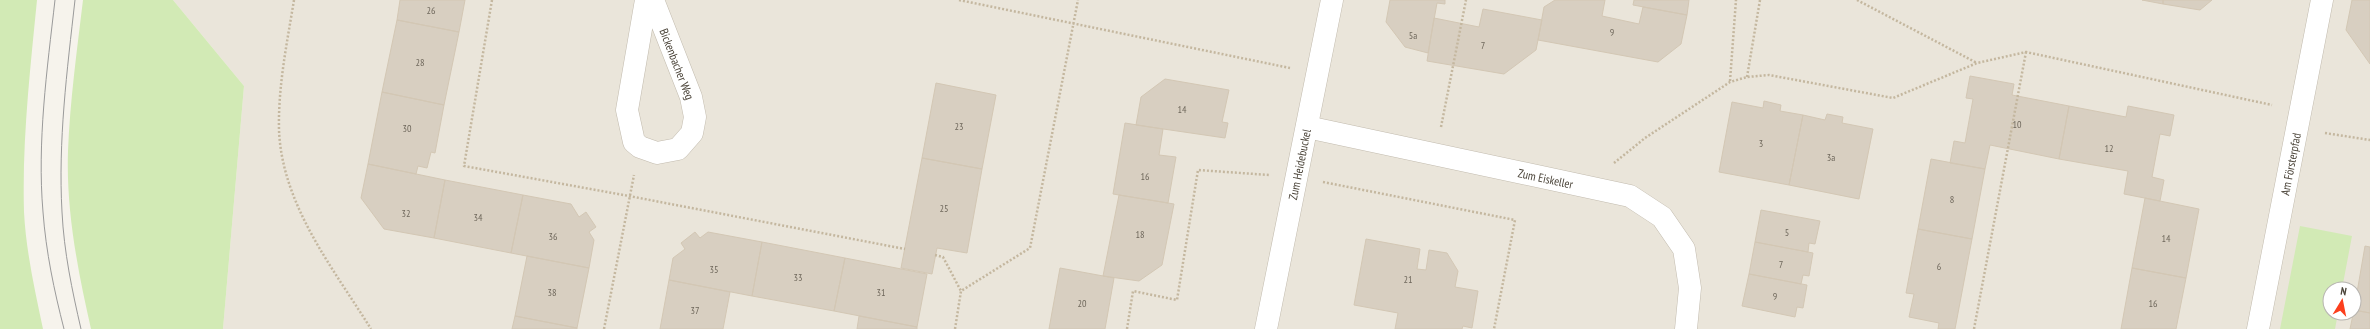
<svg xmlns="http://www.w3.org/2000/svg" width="2370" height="329" font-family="'PT Sans Narrow',sans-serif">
	<rect width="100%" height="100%" fill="#f6f3ec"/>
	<path fill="#eae5da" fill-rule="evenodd" d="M173 0H2370V329H223L244 86ZM2330 289H2354V313H2330Z"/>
	<path fill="#d2eab5" d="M0 0H37C30 71 22 141 24 212 26 251 35 291 43 329H0Z
		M83 0H173L244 86 223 329H91C78 271 66 212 68 151 70 101 77 50 83 0Z
		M2300 226 2352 236 2342 289H2330V313H2338L2335 329H2280Z"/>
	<path fill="#d8cfc1" stroke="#d3c7b4" d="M400 0H465L459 32 397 20Z
		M1390 0H1445V4L1437 3 1428 53 1405 47 1386 22Z
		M1555 0H1605L1602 16 1639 24 1643 7 1687 15 1681 44 1658 62 1538 40 1544 7Z
		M1634 0H1689L1687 15 1633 5Z
		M2142 0H2163V4Z
		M2163 0H2212L2200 10 2163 4Z
		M2352 0H2370V64L2346 30Z
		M1483 9 1542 20 1536 50 1504 74 1427 61 1434 18 1479 27Z
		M397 20 459 32 444 105 382 92Z
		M1970 76 2014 84 2012 95 2069 106 2059 159 1990 145 1985 169 1950 163 1954 141 1965 143 1973 99 1966 98Z
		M1165 79 1229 90 1222 122 1228 123 1225 138 1136 125 1141 97Z
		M936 83 996 95 982 169 922 158Z
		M382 92 444 105 435 153 431 152 427 168 418 166 416 174 368 164Z
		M1764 101 1781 105 1780 111 1803 115 1789 185 1719 172 1732 102 1763 108Z
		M2069 106 2126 117 2128 106 2174 115 2170 136 2160 134 2152 177 2164 180 2160 201 2124 194 2128 171 2059 159Z
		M1827 114 1843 117 1842 123 1873 129 1859 199 1789 185 1803 115 1825 120Z
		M1125 123 1163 129 1159 155 1176 157 1168 203 1113 194Z
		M922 158 982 169 967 253 937 248 932 274 901 268Z
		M1931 159 1985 169 1972 239 1918 229Z
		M368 164 445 180 434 238 384 229 361 198Z
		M445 180 523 195 511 253 434 238Z
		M523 195 571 204 579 217 586 212 596 227 589 232 594 240 589 268 511 253Z
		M1119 195 1174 204 1162 265 1139 281 1103 276Z
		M2145 198 2199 209 2186 278 2132 268Z
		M1761 210 1820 221 1815 244 1809 243 1808 252 1755 242Z
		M1918 229 1972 239 1955 329H1938L1939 323 1909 317 1914 294 1906 293Z
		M695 232 700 238 708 232 762 242 752 296 669 280 673 258 685 249 681 243Z
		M1366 239 1420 249 1417 269 1426 270 1429 250 1447 253 1458 271 1455 287 1478 291 1472 328 1463 326 1462 329H1395L1398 313 1354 305Z
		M762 242 845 258 834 311 752 296Z
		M1755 242 1813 253 1809 276 1803 275 1801 284 1749 274Z
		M2365 246 2370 247V313L2354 310Z
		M527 256 589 268 577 328 515 316Z
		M845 258 927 274 917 327 834 311Z
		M1060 268 1114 278 1105 329H1049Z
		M2132 268 2186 278 2176 329H2121Z
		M1749 274 1807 285 1803 308 1797 307 1795 317 1742 306Z
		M669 280 730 292 723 329H660Z
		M2354 310 2370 313V329H2350Z
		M515 316 577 328V329H512Z
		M859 316 917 327V329H857Z"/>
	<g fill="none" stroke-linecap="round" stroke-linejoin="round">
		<defs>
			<g id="minor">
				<path d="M646 0 627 110 634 142 640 147 657 153 678 149 692 133 695 117 691 97 653 0"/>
				<path id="s1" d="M1307 127 1630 196 1662 217 1684 249 1690 288 1686 329"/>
				<path id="s2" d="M1266 329 1332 0"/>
				<path id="s3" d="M2258 329 2322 0"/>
			</g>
		</defs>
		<use href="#minor" stroke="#c2bbae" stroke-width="23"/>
		<path stroke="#c4b79f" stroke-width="2.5" stroke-dasharray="2 2" stroke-linecap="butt" d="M294 0C287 43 278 86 279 130 282 205 333 268 371 329
			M492 0 464 166 629 196 905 249
			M959 0 1290 68
			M1857 0 1977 63
			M1747 77 1760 0
			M1730 81 1736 0
			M1441 127 1466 0
			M2325 133 2370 140
			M1614 163 1645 138 1730 82 1747 77 1769 75 1893 98 1977 63 2026 52 2272 105
			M1323 182 1515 220 1494 329
			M935 255 943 257 961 291
			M604 329 634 175
			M955 329 961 291 1030 248 1078 0
			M1127 329 1133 291 1177 300 1198 170 1269 175
			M1974 329 2026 52"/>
		<use href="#minor" stroke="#fff" stroke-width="22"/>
		<path stroke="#9a9a9a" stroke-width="1" d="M55 0C47 70 37 142 43 212 46 252 54 290 64 329
			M75 0C67 71 58 141 62 212 64 252 72 290 81 329"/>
	</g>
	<g text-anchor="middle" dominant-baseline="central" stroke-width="3" stroke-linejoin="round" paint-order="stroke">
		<g font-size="10" fill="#6e675b">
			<text x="431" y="10">26</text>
			<text x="1612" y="32">9</text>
			<text x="1413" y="35">5a</text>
			<text x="1483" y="45">7</text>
			<text x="420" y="62">28</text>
			<text x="1182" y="109">14</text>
			<text x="2017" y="124">10</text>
			<text x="959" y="126">23</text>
			<text x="407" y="128">30</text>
			<text x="1761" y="143">3</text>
			<text x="2109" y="148">12</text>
			<text x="1831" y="157">3a</text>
			<text x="1145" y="176">16</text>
			<text x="1952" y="199">8</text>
			<text x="944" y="208">25</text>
			<text x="406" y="213">32</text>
			<text x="478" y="217">34</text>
			<text x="1787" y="232">5</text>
			<text x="1140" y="234">18</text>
			<text x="553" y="236">36</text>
			<text x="2166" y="238">14</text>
			<text x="1781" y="264">7</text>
			<text x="1939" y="266">6</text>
			<text x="714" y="269">35</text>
			<text x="798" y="277">33</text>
			<text x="1408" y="279">21</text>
			<text x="552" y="292">38</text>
			<text x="881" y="292">31</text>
			<text x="1775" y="296">9</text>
			<text x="1082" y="303">20</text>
			<text x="2153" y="303">16</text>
			<text x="695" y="310">37</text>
		</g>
		<g font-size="12" fill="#4b4439" stroke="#fff">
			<text transform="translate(677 64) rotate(69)">Bickenbacher Weg</text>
			<text stroke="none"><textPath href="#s3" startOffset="168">Am Försterpfad</textPath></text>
			<text stroke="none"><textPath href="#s2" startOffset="168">Zum Heidebuckel</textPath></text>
			<text stroke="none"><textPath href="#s1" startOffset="244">Zum Eiskeller</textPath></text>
		</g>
	</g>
	<g transform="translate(2342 301) rotate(10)"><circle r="19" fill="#ffffff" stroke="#b7b4b0"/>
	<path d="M0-3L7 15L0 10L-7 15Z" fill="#fc3f1d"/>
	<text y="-6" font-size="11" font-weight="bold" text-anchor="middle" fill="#4b4439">N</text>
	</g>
</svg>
